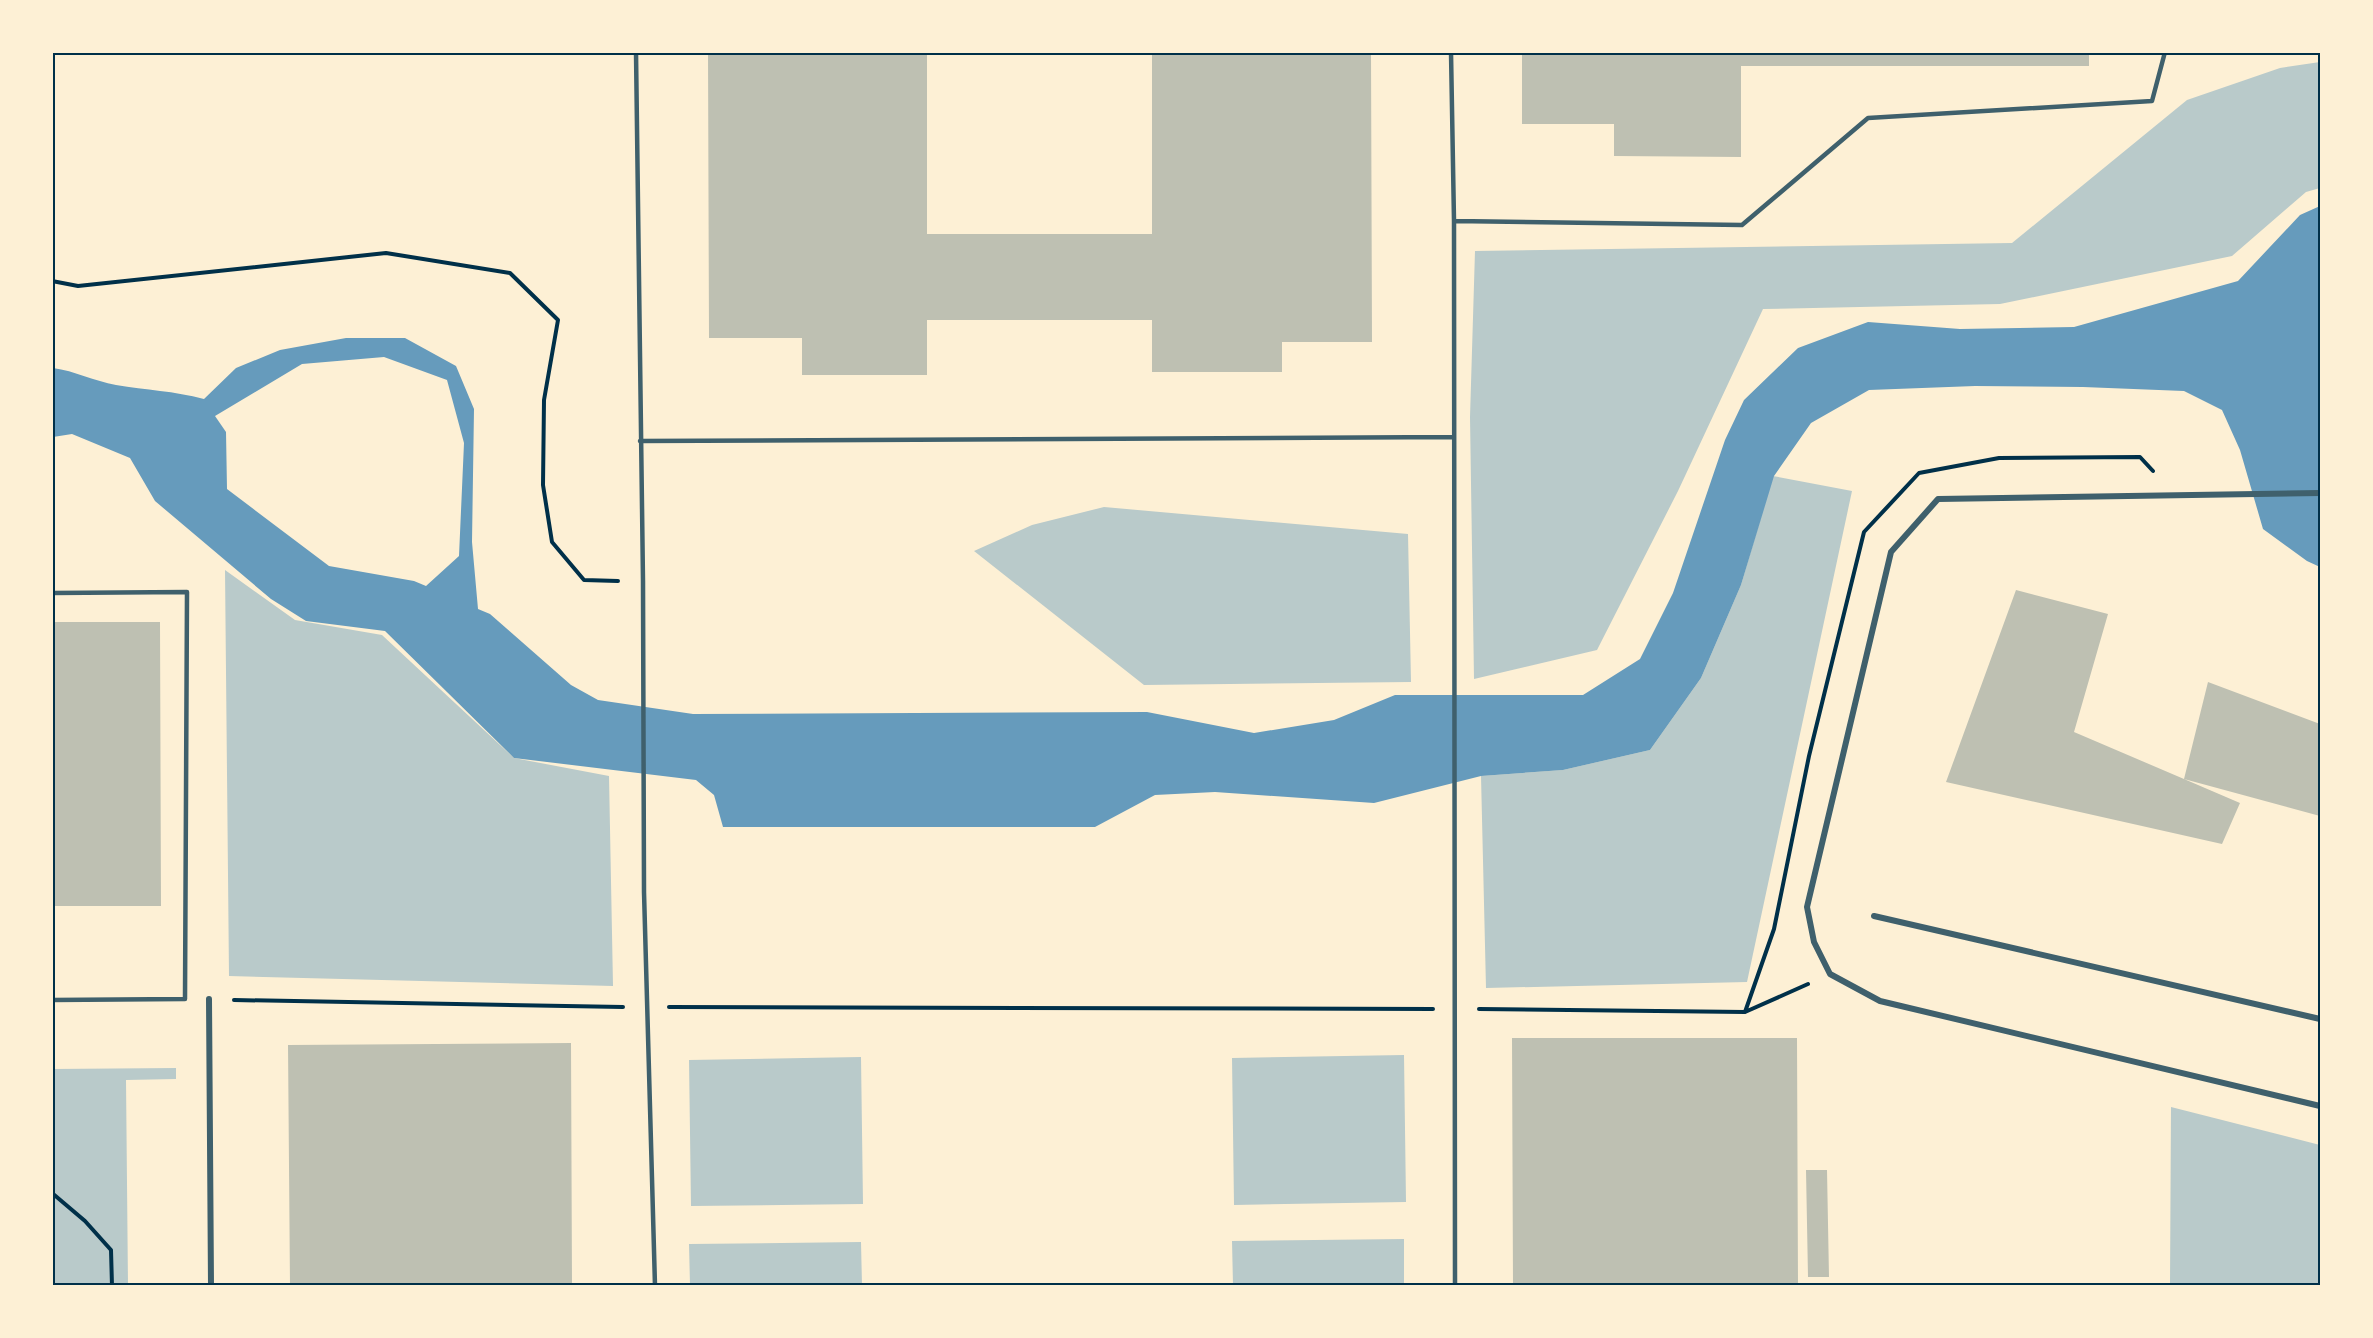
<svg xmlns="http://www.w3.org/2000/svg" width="2373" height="1338" font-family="'DM Sans',sans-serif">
	<rect width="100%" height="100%" fill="#fdf0d5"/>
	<path fill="#b9caca" d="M2320 62V188L2306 192 2232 256 2000 304 1763 309 1678 491 1597 650 1474 679 1470 417 1475 251 2012 243 2187 100 2280 68Z
		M1773 476 1852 491 1747 982 1486 988 1481 776 1563 770 1650 750 1701 678 1741 585Z
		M1104 507 1408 534 1411 682 1144 685 974 551 1032 525Z
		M225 570 295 620 382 635 514 758 609 776 613 986 229 976Z
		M1404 1055 1406 1202 1234 1205 1232 1058Z
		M861 1057 863 1204 691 1206 689 1060Z
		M176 1068V1079L126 1080 128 1285H53L52 1069Z
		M2171 1107 2320 1145V1285H2170Z
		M1404 1239V1285H1233L1232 1241Z
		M861 1242 862 1285H690L689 1244Z"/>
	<path fill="#669bbc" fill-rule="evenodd" d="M2320 206V567L2307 561 2263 529 2240 450 2222 410 2184 391 2083 387 1975 386 1869 390 1811 423 1774 476 1741 585 1701 678 1650 750 1563 770 1481 776 1374 803 1215 792 1155 795 1095 827H723L714 795 696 780 514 758 385 631 306 621 271 599 155 501 130 458 72 434 53 437V368C75 371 94 381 116 385 146 390 174 391 204 399L236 368 280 350 346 338H405L456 366 474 409 472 542 478 609 490 614 571 685 598 700 693 714 1147 712 1254 733 1334 720 1395 695H1583L1640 659 1673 593 1725 440 1744 400 1798 348 1868 322 1960 329 2074 327 2238 281 2300 215ZM384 357 447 380 464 443 459 556 426 586 414 581 329 566 227 489 226 432 215 416 302 364Z"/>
	<path fill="#bec0b2" d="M708 52H927V234H1152V52H1371L1372 342H1282V372H1152V320H927V375H802V338H709Z
		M1522 52H2089V66H1741V157L1614 156V124H1522Z
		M2016 590 2108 614 2074 732 2184 779 2208 682 2320 724V816L2184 779 2240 803 2222 844 1946 782Z
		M52 622H160L161 906H52Z
		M1512 1038H1797L1798 1286H1513Z
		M571 1043 572 1286H290L288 1045Z
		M1806 1170H1827L1829 1277H1808Z"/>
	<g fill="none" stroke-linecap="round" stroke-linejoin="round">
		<path stroke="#003049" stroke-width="4" d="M52 281 78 286 386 253 510 273 558 320 544 400 543 485 552 542 584 580 618 581
			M234 1000 623 1007
			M669 1007 1433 1009
			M1479 1009 1745 1012 1808 984
			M1745 1012 1774 929 1809 756 1864 532 1919 473 1999 458 2140 457 2153 471
			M52 1193 85 1221 111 1250 112 1286"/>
		<path stroke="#3f606c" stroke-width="4.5" d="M636 52 643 581 644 892 655 1286
			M1451 52 1454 221
			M640 441 1454 437
			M52 593 187 592 185 999 52 1000
			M1455 1286 1454 221 1742 225 1868 118 2152 101 2165 52"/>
		<path stroke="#3f606c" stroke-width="6" d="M2320 493 1938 499 1891 552 1807 907 1814 942 1830 974 1880 1001 2320 1106
			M1874 916 2320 1019
			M209 999 211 1286"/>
	</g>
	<rect width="2373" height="1338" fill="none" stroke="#fdf0d5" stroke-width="108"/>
	<rect x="54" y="54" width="2265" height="1230" fill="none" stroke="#003049" stroke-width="2"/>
</svg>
